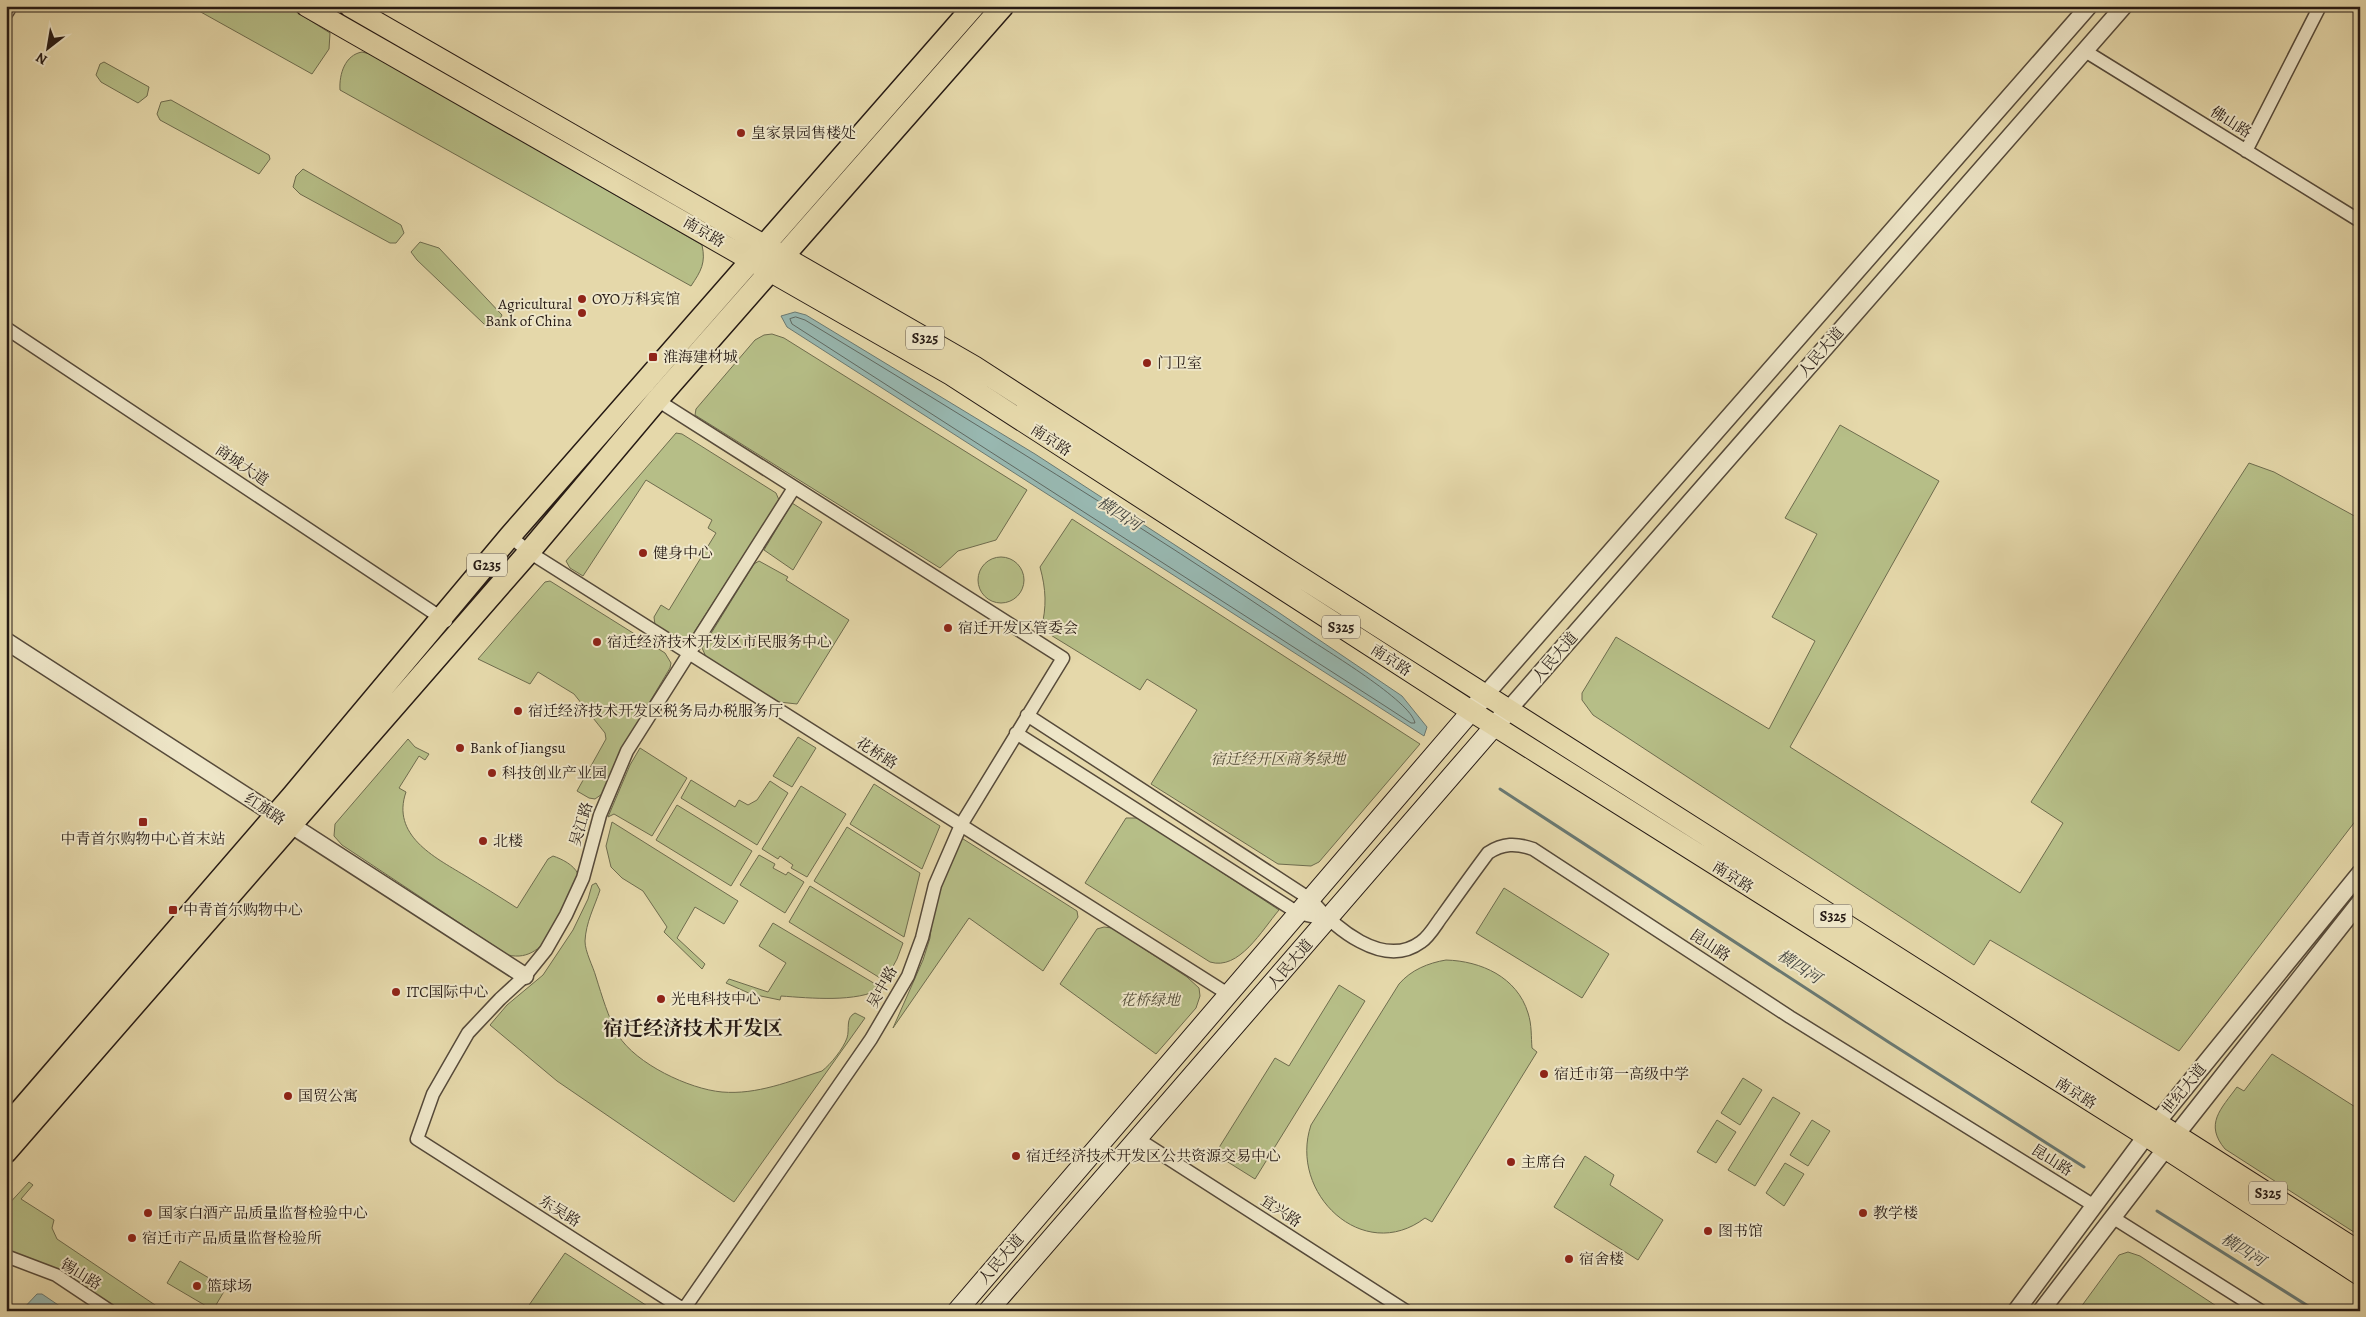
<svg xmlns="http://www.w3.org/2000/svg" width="2366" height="1317" font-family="Alegreya,'Noto Serif SC',serif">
	<rect width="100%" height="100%" fill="#e5d8aa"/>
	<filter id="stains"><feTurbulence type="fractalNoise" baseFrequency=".004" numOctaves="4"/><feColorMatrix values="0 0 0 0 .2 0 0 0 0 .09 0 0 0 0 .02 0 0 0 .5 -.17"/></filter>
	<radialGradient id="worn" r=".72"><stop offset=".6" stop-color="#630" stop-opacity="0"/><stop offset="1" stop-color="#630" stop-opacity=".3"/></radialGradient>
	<path fill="#b6be87" stroke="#6e6c4e" d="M190 6H287L330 33 329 49 312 74Z
		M362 52 374 55 702 245C706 263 701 271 691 286L340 90C339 74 345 55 362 52Z
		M104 62 149 87 147 96 138 103 101 82 96 75 100 64Z
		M171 100 269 155 270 159 259 174 160 120 157 114 161 102Z
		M303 169 401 225 404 233 396 243H390L300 194 293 187 296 176Z
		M420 242 439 248 502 315 498 323 489 328 484 324 417 260 411 252Z
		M772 334 784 338 1027 490 996 540 958 551 940 568 695 415 696 409 755 340 764 335Z
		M1840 425 1939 481 1790 747 2020 893 2063 823 2031 802 2249 463 2274 472 2360 519V815L2179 1051 1990 940 1974 965 1593 715 1582 700V693L1616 637 1769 729 1815 641 1772 617 1817 534 1785 518Z
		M676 433 682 434 776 493 779 500 686 645 655 625 654 617 661 605 669 610 716 533 708 528 712 520 646 480 583 576 570 568 566 561Z
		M792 503 822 522 793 570 764 550Z
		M1072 519 1420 744 1319 862 1311 866 1278 864 1151 784 1197 710 1147 679 1140 690 1041 629C1047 607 1046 589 1040 567Z
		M978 580a23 23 0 1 1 46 0a23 23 0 1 1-46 0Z
		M759 561 788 577 786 580 849 620 797 704 779 702 707 659 702 648 754 564Z
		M550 581 665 653 671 663 670 668 624 745 602 794 595 799 589 798 577 791 606 739 605 733 574 694 538 672 530 684 478 659 545 582Z
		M798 737 816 748 792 787 773 776Z
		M408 739 415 747 429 754 425 760 419 756 399 788 406 792C391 835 434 857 464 875 482 886 500 897 517 908L548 859 553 856C562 859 574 865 578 874 565 903 550 965 508 955L342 845 334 836 335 824Z
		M640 748 687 778 652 836 614 814 608 817 630 765Z
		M691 780 735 807 739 800 748 805 757 800 770 781 788 793 757 845 681 798Z
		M874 784 940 826 922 869 850 824Z
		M801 786 846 814 807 877 791 868 793 865 780 856 778 859 762 849Z
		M677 805 752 851 731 886 656 840Z
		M1126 818H1139L1279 910C1262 930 1239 971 1210 962L1085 883Z
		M612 822 738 901 724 924 695 907 677 938 705 964 702 969 664 932 667 927 643 891 622 878 611 867 606 846Z
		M847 827 920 873 904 937 814 881Z
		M960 837 1077 911 1078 917 1043 971 969 918 893 1028 923 960 930 938 935 895Z
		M759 855 775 864 773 868 786 875 788 872 804 882 785 913 740 885Z
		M596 883 600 890C594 908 586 922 585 941 585 952 593 966 596 977 602 996 608 1017 618 1035 636 1064 689 1089 722 1092 757 1095 790 1081 822 1071 831 1064 843 1049 847 1038 850 1029 845 1018 855 1013L865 1018 734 1202 557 1081 490 1025 507 1005 543 975 573 930 588 899 592 885Z
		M810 886 903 943 897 959 885 981 789 922Z
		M1504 888 1609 954 1582 998 1476 933Z
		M773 923 882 988C857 1003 810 998 781 996L780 1000 751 994 726 983 729 979 768 992 786 963 759 946Z
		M1104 927 1112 928 1187 977 1199 988 1200 996 1196 1008 1156 1054 1060 984 1093 935 1097 929Z
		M1446 960C1481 961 1517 977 1528 1013 1532 1025 1531 1037 1532 1048L1537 1052 1432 1222 1425 1218C1363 1265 1288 1193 1311 1125L1399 984C1411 970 1428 963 1446 960Z
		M1339 985 1365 1001 1255 1179 1215 1154 1275 1058 1289 1066Z
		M2272 1054 2360 1110V1236L2225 1149C2204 1124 2221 1109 2237 1087L2244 1091Z
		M1743 1078 1762 1090 1740 1125 1721 1113Z
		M1773 1097 1800 1113 1755 1186 1728 1170Z
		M1717 1120 1736 1132 1716 1163 1697 1152Z
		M1812 1120 1830 1131 1808 1166 1790 1155Z
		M1585 1156 1614 1175 1610 1185 1663 1220 1638 1260 1554 1207Z
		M1785 1163 1804 1174 1784 1206 1766 1193Z
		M29 1182 33 1185 21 1199 54 1220 52 1228 57 1239 164 1311H121L68 1276 18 1256 6 1249V1207Z
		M2128 1252 2140 1256 2224 1311H2078L2119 1255Z
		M565 1253 655 1311H525Z
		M180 1261 226 1288 213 1310 167 1283Z"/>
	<path fill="#98b8b1" stroke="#6a7972" d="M795 312 806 315 1035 454 1278 612 1402 696 1427 727 1424 736 787 327 781 316Z
		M37 1294H42L67 1311H21Z"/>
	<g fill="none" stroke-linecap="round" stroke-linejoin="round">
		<path stroke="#5f6962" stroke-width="1" d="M796 317 805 320C973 422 1141 525 1303 635 1325 650 1411 701 1415 723H1411L1385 706 792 324 790 319Z"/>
		<path stroke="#6a7972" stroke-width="3" d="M1500 789 1890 1043 2084 1167
			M2157 1211 2316 1311"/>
		<defs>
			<path id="minor" d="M6 14 11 6
				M2085 51 2360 221
				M2246 151 2320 6
				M6 328 446 621
				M657 400 1063 658 961 825 935 885 922 938 908 976 871 1039 684 1309
				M510 536 529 552 1228 994
				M1027 715 1310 899C1334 927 1383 970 1421 942 1430 936 1436 924 1443 915 1458 894 1473 873 1488 853 1503 843 1516 843 1533 849L1790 1017 2093 1205
				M1016 733 1298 913 1328 920
				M1138 1139 1406 1311
				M2112 1217 2261 1311
				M6 1256 56 1275 110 1311
				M686 1311 417 1139 433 1094 468 1033 500 999 525 976 546 950 566 915 583 878 600 815 627 751 794 488"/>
			<path id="tertiary" d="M6 641 525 976
				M1486 694 2089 6
				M1510 708 2124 6
				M2016 1311 2146 1136 2360 873
				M2041 1311 2176 1135 2360 902"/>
			<path id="secondary" d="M957 1311 1486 694
				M988 1311 1505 714"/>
			<path id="primary" d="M306 6 951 375 1471 711 2146 1136 2360 1275
				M349 6 974 366 1288 569 2360 1252"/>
			<path id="trunk" d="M6 1127 293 795 510 536 974 6
				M6 1152 529 552 657 400 1003 6"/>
		</defs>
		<use href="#minor" stroke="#564a3a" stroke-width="15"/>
		<use href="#tertiary" stroke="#564a3a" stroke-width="19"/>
		<use href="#secondary" stroke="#261a14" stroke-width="21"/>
		<use href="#primary" stroke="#261a14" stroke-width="22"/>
		<use href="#trunk" stroke="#261a14" stroke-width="24"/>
		<use href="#minor" stroke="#eee6c8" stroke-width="12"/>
		<use href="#tertiary" stroke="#eee6c8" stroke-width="16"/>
		<use href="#secondary" stroke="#eee6c8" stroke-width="19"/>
		<use href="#primary" stroke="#e5d8aa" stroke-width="20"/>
		<use href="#trunk" stroke="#e5d8aa" stroke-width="21"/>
	</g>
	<g fill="#8f2418" stroke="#eee6c8" stroke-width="2">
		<circle cx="741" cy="133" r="5"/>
		<circle cx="582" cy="299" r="5"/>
		<circle cx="582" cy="313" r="5"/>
		<rect x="648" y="352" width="10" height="10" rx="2.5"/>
		<circle cx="1147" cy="363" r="5"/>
		<circle cx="643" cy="553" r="5"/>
		<circle cx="948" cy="628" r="5"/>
		<circle cx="597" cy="642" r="5"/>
		<circle cx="518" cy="711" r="5"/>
		<circle cx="460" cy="748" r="5"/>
		<circle cx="492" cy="773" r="5"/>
		<rect x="138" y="817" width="10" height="10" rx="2.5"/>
		<circle cx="483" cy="841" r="5"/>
		<rect x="168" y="905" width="10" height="10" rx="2.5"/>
		<circle cx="396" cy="992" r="5"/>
		<circle cx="661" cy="999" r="5"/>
		<circle cx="1544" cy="1074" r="5"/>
		<circle cx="288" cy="1096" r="5"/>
		<circle cx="1016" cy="1156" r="5"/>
		<circle cx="1511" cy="1162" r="5"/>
		<circle cx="148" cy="1213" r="5"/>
		<circle cx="1863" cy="1213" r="5"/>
		<circle cx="1708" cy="1231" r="5"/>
		<circle cx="132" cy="1238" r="5"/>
		<circle cx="1569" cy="1259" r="5"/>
		<circle cx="197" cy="1286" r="5"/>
	</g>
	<g text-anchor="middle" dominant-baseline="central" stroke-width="4" stroke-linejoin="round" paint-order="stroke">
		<g fill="#eee6c8" stroke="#62574a" stroke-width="1">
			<rect x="906" y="326.5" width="38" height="23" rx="4"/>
			<rect x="467" y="553.5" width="40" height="23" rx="4"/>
			<rect x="1322" y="615.5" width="38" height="23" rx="4"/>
			<rect x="1814" y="904.5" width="38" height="23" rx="4"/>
			<rect x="2249" y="1181.5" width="38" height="23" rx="4"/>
		</g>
		<g font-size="14" font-weight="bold" fill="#261a14">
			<text x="925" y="338">S325</text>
			<text x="487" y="565">G235</text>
			<text x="1341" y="627">S325</text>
			<text x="1833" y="916">S325</text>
			<text x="2268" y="1193">S325</text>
		</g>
		<g font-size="15" fill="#261a14" stroke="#eee6c8">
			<text transform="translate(2231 122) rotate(32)">佛山路</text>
			<text transform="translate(704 232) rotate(30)">南京路</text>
			<text transform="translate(1821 352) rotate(-49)">人民大道</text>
			<text transform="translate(1051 440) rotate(33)">南京路</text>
			<text transform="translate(242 465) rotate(34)">商城大道</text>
			<text transform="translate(1555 657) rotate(-49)">人民大道</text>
			<text transform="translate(1391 660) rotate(33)">南京路</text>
			<text transform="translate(877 753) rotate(32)">花桥路</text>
			<text transform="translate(265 809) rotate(33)">红旗路</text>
			<text transform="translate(581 824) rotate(-73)">吴江路</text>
			<text transform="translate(1733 877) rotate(32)">南京路</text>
			<text transform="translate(1710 945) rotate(33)">昆山路</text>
			<text transform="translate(1290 964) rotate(-49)">人民大道</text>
			<text transform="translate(882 987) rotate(-61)">吴中路</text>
			<text transform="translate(2184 1089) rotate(-51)">世纪大道</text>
			<text transform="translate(2076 1093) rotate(32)">南京路</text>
			<text transform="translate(2052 1160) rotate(32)">昆山路</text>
			<text transform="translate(560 1211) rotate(32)">东吴路</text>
			<text transform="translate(1281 1211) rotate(33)">宜兴路</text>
			<text transform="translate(1001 1259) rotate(-49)">人民大道</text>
			<text transform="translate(81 1274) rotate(31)">锡山路</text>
		</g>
		<g font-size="15" fill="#261a14" stroke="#eee6c8" text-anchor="start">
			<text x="751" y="133">皇家景园售楼处</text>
			<text x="592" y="299">OYO万科宾馆</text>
			<text x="572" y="304" text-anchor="end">Agricultural<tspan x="572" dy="17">Bank of China</tspan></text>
			<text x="663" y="357">淮海建材城</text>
			<text x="1157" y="363">门卫室</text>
			<text x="653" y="553">健身中心</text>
			<text x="958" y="628">宿迁开发区管委会</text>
			<text x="607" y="642">宿迁经济技术开发区市民服务中心</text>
			<text x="528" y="711">宿迁经济技术开发区税务局办税服务厅</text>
			<text x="470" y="748">Bank of Jiangsu</text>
			<text x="502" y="773">科技创业产业园</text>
			<text x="143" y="839" text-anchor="middle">中青首尔购物中心首末站</text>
			<text x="493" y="841">北楼</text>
			<text x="183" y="910">中青首尔购物中心</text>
			<text x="406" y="992">ITC国际中心</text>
			<text x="671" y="999">光电科技中心</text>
			<text x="1554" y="1074">宿迁市第一高级中学</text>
			<text x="298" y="1096">国贸公寓</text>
			<text x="1026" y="1156">宿迁经济技术开发区公共资源交易中心</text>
			<text x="1521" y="1162">主席台</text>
			<text x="158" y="1213">国家白酒产品质量监督检验中心</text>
			<text x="1873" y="1213">教学楼</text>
			<text x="1718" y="1231">图书馆</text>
			<text x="142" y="1238">宿迁市产品质量监督检验所</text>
			<text x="1579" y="1259">宿舍楼</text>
			<text x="207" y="1286">篮球场</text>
		</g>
		<g font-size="15" font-style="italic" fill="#514b36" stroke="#eee6c8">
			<text x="1278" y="759">宿迁经开区商务绿地</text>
			<text x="1150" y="1000">花桥绿地</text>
		</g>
		<g font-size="16" font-style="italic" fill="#484943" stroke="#eee6c8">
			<text transform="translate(1119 514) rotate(33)">横四河</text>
			<text transform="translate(1799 967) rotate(33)">横四河</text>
			<text transform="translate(2243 1250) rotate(32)">横四河</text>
		</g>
		<g font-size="20" font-weight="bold" fill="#261a14" stroke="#eee6c8">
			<text x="693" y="1028">宿迁经济技术开发区</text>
		</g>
	</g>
	<rect width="2366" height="1317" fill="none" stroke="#e5d8aa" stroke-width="25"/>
	<rect x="8" y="8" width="2351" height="1302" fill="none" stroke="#261a14" stroke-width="2.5"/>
	<rect x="12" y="12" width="2341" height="1292" fill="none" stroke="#261a14"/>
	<g transform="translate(48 48) rotate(211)" stroke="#eee6c8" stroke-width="4" paint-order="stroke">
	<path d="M0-4L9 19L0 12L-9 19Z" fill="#261a14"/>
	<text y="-8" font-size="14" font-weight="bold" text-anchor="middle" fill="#261a14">N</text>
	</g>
	<rect width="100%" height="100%" filter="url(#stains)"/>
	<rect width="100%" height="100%" fill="url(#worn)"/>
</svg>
